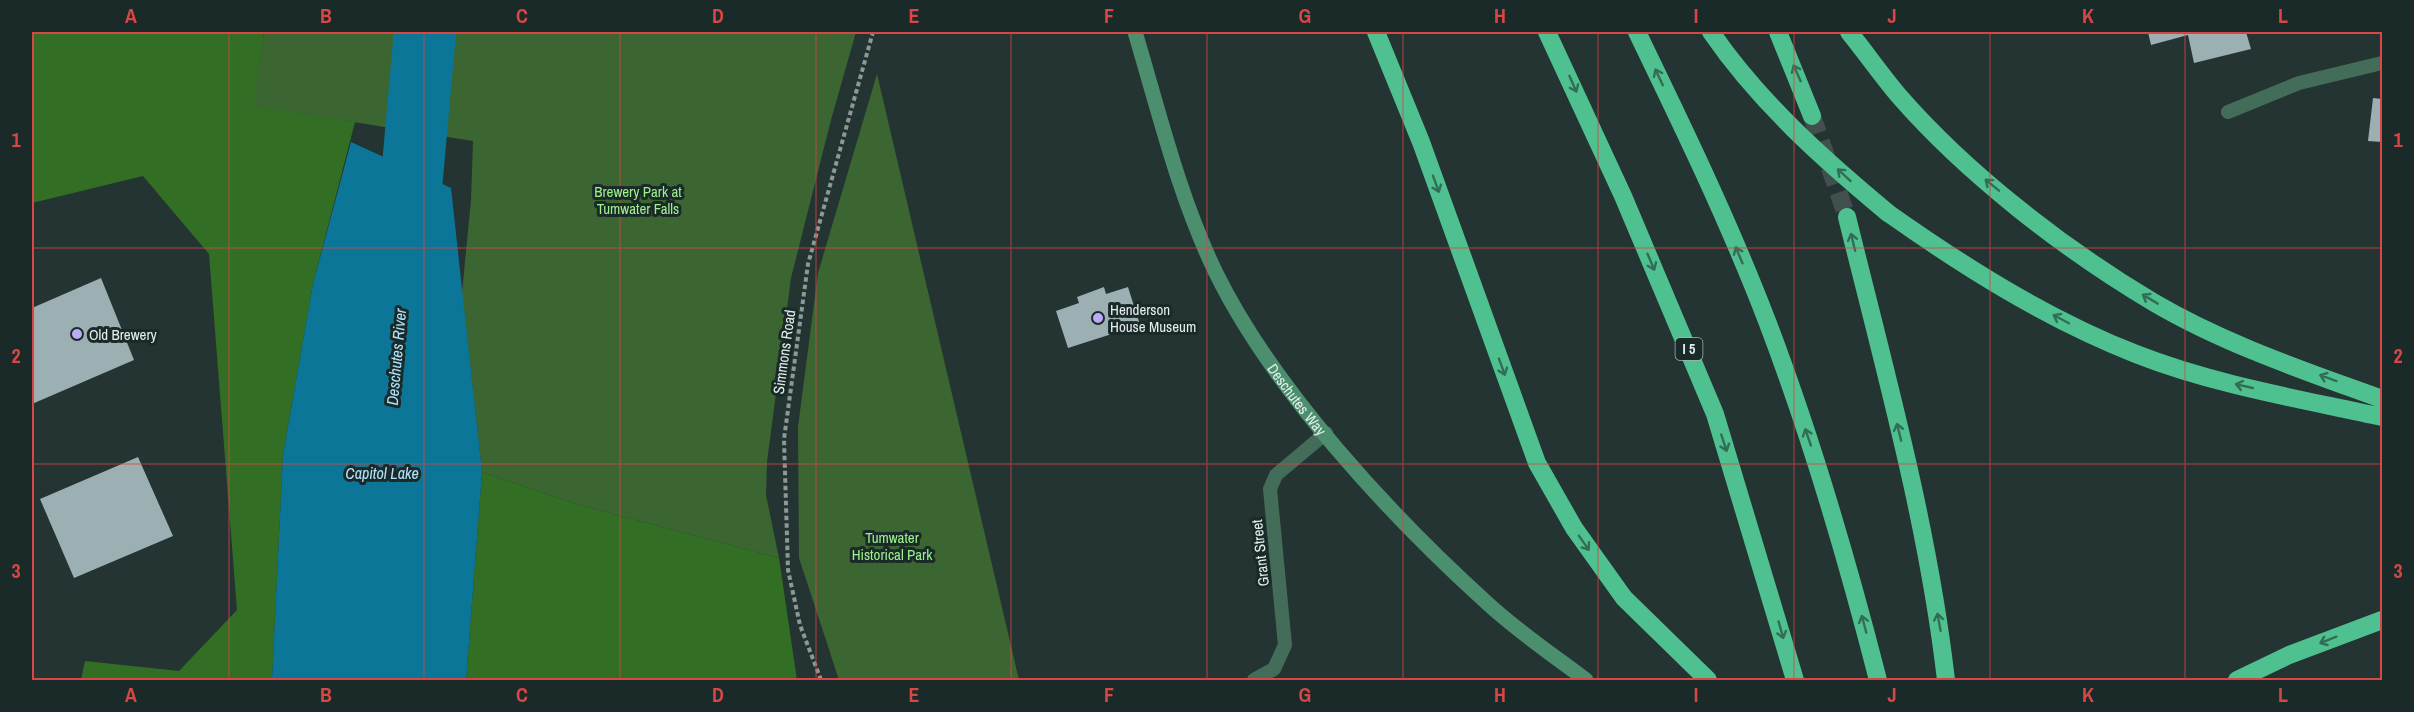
<svg xmlns="http://www.w3.org/2000/svg" width="2414" height="712" font-family="'Archivo Narrow',sans-serif">
	<rect width="100%" height="100%" fill="#243432"/>
	<path fill="#3b6632" d="M264 32H856L831 120 791 278 767 462 766 495 779 558 576 504 482 472 462 293 471 200 473 141 253 106Z
		M877 74 1019 680H839L799 558 798 427 818 273Z"/>
	<path fill="#326f24" d="M32 32H264L254 106 355 122 313 284 283 455 272 680H81L85 661 179 671 237 610 209 254 143 176 32 203Z
		M482 472 576 504 779 558 797 680H466Z"/>
	<path fill="#0c7699" d="M351 142 451 188 482 472 466 680H272L283 455 313 284Z"/>
	<g fill="none" stroke-linecap="round" stroke-linejoin="round">
		<path stroke="#0c7699" stroke-width="62" d="M405 255 425 32"/>
	</g>
	<path fill="#9cafb2" d="M2148 32H2246L2251 49 2194 63 2188 35 2151 45Z
		M2373 98 2382 99V142L2368 141Z
		M101 278 134 360 32 404V308Z
		M1104 287 1106 294 1128 287 1140 325 1068 348 1056 311 1079 303 1077 297Z
		M138 457 173 536 74 578 40 499Z"/>
	<g fill="none" stroke-linecap="round" stroke-linejoin="round">
		<path stroke="#41504e" stroke-width="18" stroke-dasharray="18 9" stroke-linecap="butt" d="M1812 116 1847 217"/>
		<path stroke="#8c9997" stroke-width="4" stroke-dasharray="4.5 3" stroke-linecap="butt" d="M821 680 800 625 788 570 784 439 808 264 873 32"/>
		<path stroke="#446d59" stroke-width="14" d="M2228 112 2299 83 2382 63
			M1254 680 1274 669 1285 645 1270 489 1276 475 1326 433"/>
		<path stroke="#4b8f6f" stroke-width="15" id="s1" d="M1135 32C1159 112 1179 197 1216 273 1273 389 1390 515 1486 602 1517 631 1553 655 1586 680"/>
		<path stroke="#4fc08f" stroke-width="18" d="M1376 32 1421 142 1537 463 1574 528 1624 598 1708 680
			M1547 32 1623 196 1715 414 1795 680
			M1637 32C1683 127 1729 222 1767 321 1812 439 1847 559 1878 680
			M1778 32 1812 116
			M1849 32C1866 53 1882 76 1899 96 1967 174 2064 249 2153 302 2224 344 2305 371 2382 399
			M1888 213C1966 268 2047 319 2136 354 2215 385 2300 399 2382 417
			M1847 217C1885 371 1928 524 1946 680
			M2237 680 2289 655 2382 620"/>
		<path stroke="#4fc08f" stroke-width="18" d="M1711 32C1759 102 1823 159 1888 213"/>
	</g>
	<defs><path id="oneway-shaft" d="M-6 0H5M1.5-3L5.5 0L1.5 3" fill="none" stroke-width="1.6" stroke-linecap="round" stroke-linejoin="round" transform="scale(1.5)"/></defs>
	<g stroke="#326e56">
		<use href="#oneway-shaft" transform="translate(1797 73) rotate(-114)"/>
		<use href="#oneway-shaft" transform="translate(1659 77) rotate(-115)"/>
		<use href="#oneway-shaft" transform="translate(1573 84) rotate(66)"/>
		<use href="#oneway-shaft" transform="translate(1844 175) rotate(-138)"/>
		<use href="#oneway-shaft" transform="translate(1436 184) rotate(70)"/>
		<use href="#oneway-shaft" transform="translate(1992 185) rotate(-141)"/>
		<use href="#oneway-shaft" transform="translate(1853 242) rotate(-104)"/>
		<use href="#oneway-shaft" transform="translate(1739 255) rotate(-113)"/>
		<use href="#oneway-shaft" transform="translate(1651 262) rotate(67)"/>
		<use href="#oneway-shaft" transform="translate(2150 299) rotate(-149)"/>
		<use href="#oneway-shaft" transform="translate(2061 319) rotate(-152)"/>
		<use href="#oneway-shaft" transform="translate(1502 367) rotate(70)"/>
		<use href="#oneway-shaft" transform="translate(2328 378) rotate(-160)"/>
		<use href="#oneway-shaft" transform="translate(2244 386) rotate(-167)"/>
		<use href="#oneway-shaft" transform="translate(1899 432) rotate(-104)"/>
		<use href="#oneway-shaft" transform="translate(1808 437) rotate(-109)"/>
		<use href="#oneway-shaft" transform="translate(1724 443) rotate(72)"/>
		<use href="#oneway-shaft" transform="translate(1584 543) rotate(55)"/>
		<use href="#oneway-shaft" transform="translate(1939 622) rotate(-100)"/>
		<use href="#oneway-shaft" transform="translate(1864 624) rotate(-105)"/>
		<use href="#oneway-shaft" transform="translate(1781 630) rotate(74)"/>
		<use href="#oneway-shaft" transform="translate(2328 640) rotate(158)"/>
	</g>
	<path fill="none" stroke="#d84646" stroke-width="1.5" stroke-opacity="0.55" d="M229 32V680M424 32V680M620 32V680M816 32V680M1011 32V680M1207 32V680M1403 32V680M1598 32V680M1794 32V680M1990 32V680M2185 32V680M32 248H2382M32 464H2382"/>
	<g fill="#bbaaf6" stroke="#1a2a28" stroke-width="2">
		<circle cx="1098" cy="318" r="6"/>
		<circle cx="77" cy="334" r="6"/>
	</g>
	<g text-anchor="middle" dominant-baseline="central" stroke-width="6" stroke-linejoin="round" paint-order="stroke">
		<rect fill="#1a2a28" stroke="#a7b3b2" stroke-width="1.5" x="1675.5" y="338" width="27" height="22" rx="4.5"/>
		<g font-size="14" font-weight="bold" fill="#e4eeed">
			<text x="1689" y="349">I 5</text>
		</g>
		<g font-size="15" fill="#9ef18c" stroke="#1a2a28">
			<text x="638" y="191">Brewery Park at<tspan x="638" dy="17">Tumwater Falls</tspan></text>
			<text x="892" y="537">Tumwater<tspan x="892" dy="17">Historical Park</tspan></text>
		</g>
		<g font-size="15" fill="#e4eeed" stroke="#1a2a28" text-anchor="start">
			<text x="1110" y="309">Henderson<tspan x="1110" dy="17">House Museum</tspan></text>
			<text x="89" y="334">Old Brewery</text>
		</g>
		<g font-size="15" fill="#e4eeed" stroke="#1a2a28">
			<text transform="translate(784 352) rotate(-82)">Simmons Road</text>
			<text stroke="none"><textPath href="#s1" startOffset="405">Deschutes Way</textPath></text>
			<text transform="translate(1260 553) rotate(-96)">Grant Street</text>
		</g>
		<g font-size="16" font-style="italic" fill="#b1e4fc" stroke="#1a2a28">
			<text transform="translate(396 357) rotate(-85)">Deschutes River</text>
			<text x="382" y="473">Capitol Lake</text>
		</g>
	</g>
	<rect width="2414" height="712" fill="none" stroke="#1a2a28" stroke-width="66"/>
	<rect x="33" y="33" width="2348" height="646" fill="none" stroke="#d84646" stroke-width="2"/>
	<g font-size="20" text-anchor="middle" font-weight="bold" fill="#d84646">
		<text x="131" y="23">A</text>
		<text x="326" y="23">B</text>
		<text x="522" y="23">C</text>
		<text x="718" y="23">D</text>
		<text x="914" y="23">E</text>
		<text x="1109" y="23">F</text>
		<text x="1305" y="23">G</text>
		<text x="1500" y="23">H</text>
		<text x="1696" y="23">I</text>
		<text x="1892" y="23">J</text>
		<text x="2088" y="23">K</text>
		<text x="2283" y="23">L</text>
		<text x="16" y="147">1</text>
		<text x="2398" y="147">1</text>
		<text x="16" y="363">2</text>
		<text x="2398" y="363">2</text>
		<text x="16" y="578">3</text>
		<text x="2398" y="578">3</text>
		<text x="131" y="702">A</text>
		<text x="326" y="702">B</text>
		<text x="522" y="702">C</text>
		<text x="718" y="702">D</text>
		<text x="914" y="702">E</text>
		<text x="1109" y="702">F</text>
		<text x="1305" y="702">G</text>
		<text x="1500" y="702">H</text>
		<text x="1696" y="702">I</text>
		<text x="1892" y="702">J</text>
		<text x="2088" y="702">K</text>
		<text x="2283" y="702">L</text>
	</g>
</svg>
